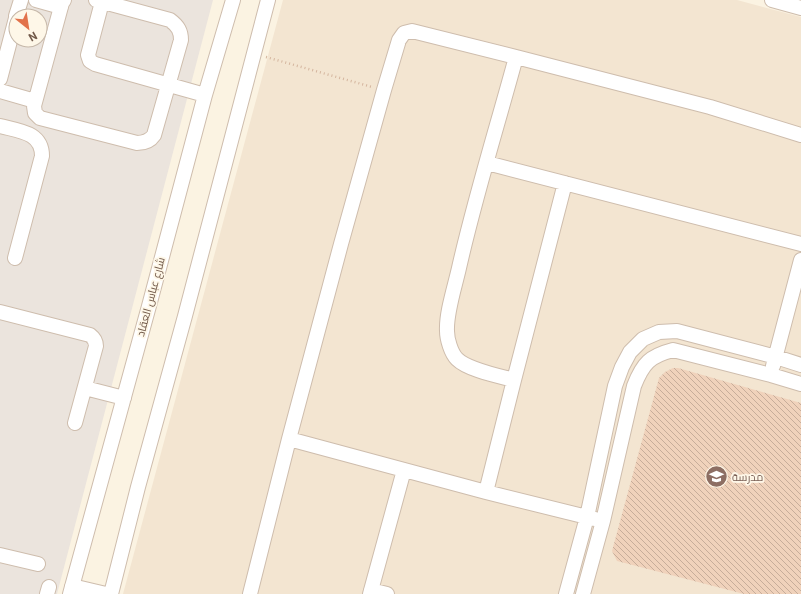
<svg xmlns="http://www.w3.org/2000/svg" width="801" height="594" font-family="Roboto,Cairo,sans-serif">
	<defs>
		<pattern id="building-back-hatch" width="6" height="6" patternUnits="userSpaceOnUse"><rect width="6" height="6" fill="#f0d2bb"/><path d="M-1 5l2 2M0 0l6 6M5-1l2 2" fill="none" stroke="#c7ad9a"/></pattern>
	</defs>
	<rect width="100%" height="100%" fill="#fbf3e2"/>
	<path fill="#f3e5d1" d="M283 0H737L801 17V594H123Z"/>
	<path fill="#ebe4dd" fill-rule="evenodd" d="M0 0H213L57 594H0ZM16 16H40V40H16Z"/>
	<path fill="url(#building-back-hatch)" d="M673 368H678L801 403V594H744L617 561 612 551 659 378 665 372Z"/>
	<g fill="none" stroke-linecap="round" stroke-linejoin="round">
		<defs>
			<path id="minor" d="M36 0 61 7
				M64 0 62 3 34 106 35 113 40 118 137 143C144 143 150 141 154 135L181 40C181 31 178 26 170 20L96 0
				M772 0 801 8
				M102 2 88 55 90 61 95 64 205 95
				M16 16 21 0
				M0 79 16 18
				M0 91 35 101
				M0 126C19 131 42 132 42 156L15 258
				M487 163 801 244
				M0 312 90 335C94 338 96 341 96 346L75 423
				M773 366 801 260
				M514 380C499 376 468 370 457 359 451 353 447 339 447 331 446 313 455 286 459 268 475 197 497 127 516 57
				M85 388 124 398
				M289 439 486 492 595 519
				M486 492 514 380 565 183
				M0 555 38 564
				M72 586 106 594
				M371 590 387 594
				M47 594 49 587
				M70 594 149 306 205 95 233 0
				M111 594 138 487 185 316 268 0
				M250 594 289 439 341 244 384 90 399 40 404 33 412 31 516 57 710 107 801 135
				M370 594 404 470
				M566 594 587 517 615 386 622 367 630 352 643 339 659 332 677 331 776 357 801 365
				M583 594 603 521 634 386C643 363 650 356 673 350L771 375 801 384"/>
		</defs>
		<use href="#minor" stroke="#cebdad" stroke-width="16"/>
		<path stroke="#d4b59e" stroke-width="2.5" stroke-dasharray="1 3" stroke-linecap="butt" d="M266 57 372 87"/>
		<use href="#minor" stroke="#fff" stroke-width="14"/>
	</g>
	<defs>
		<symbol id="school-disc" viewBox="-11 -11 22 22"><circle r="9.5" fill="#8d6e63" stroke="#fef7e8"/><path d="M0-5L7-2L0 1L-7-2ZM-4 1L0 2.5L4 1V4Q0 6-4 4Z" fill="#fff"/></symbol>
	</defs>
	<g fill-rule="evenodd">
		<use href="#school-disc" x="704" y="464" width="25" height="25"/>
	</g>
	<g text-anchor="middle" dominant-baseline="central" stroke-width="3.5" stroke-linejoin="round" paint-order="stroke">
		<g font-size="11" fill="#725a4a" stroke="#fef7e8">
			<text transform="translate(151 297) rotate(-75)">شارع عباس العقاد</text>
		</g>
		<g font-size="11" fill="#785e54" stroke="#fef7e8" text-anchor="start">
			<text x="732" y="477">مدرسة</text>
		</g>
	</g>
	<g transform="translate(28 28) rotate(150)"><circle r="19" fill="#fef7e8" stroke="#c6b8a9"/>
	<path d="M0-3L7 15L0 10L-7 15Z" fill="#e2724b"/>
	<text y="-6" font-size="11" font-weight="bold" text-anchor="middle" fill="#725a4a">N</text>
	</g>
</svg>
